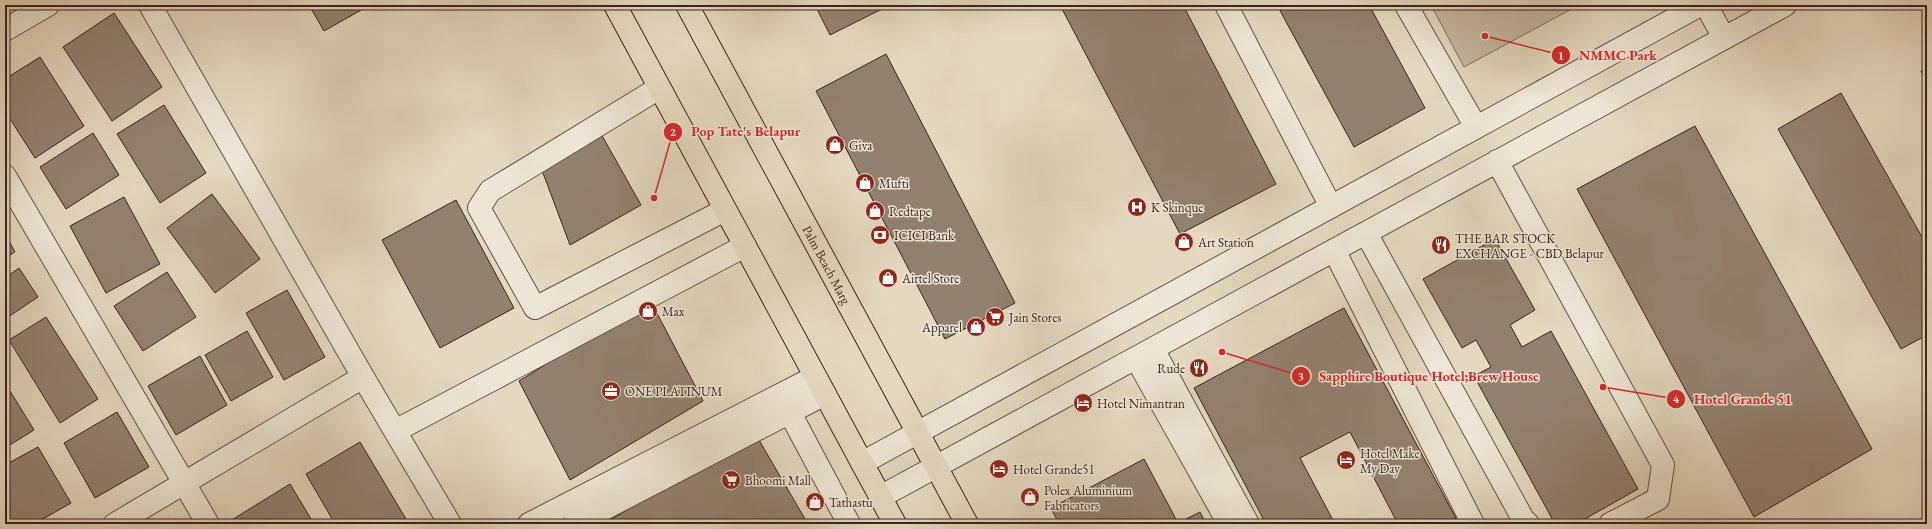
<svg xmlns="http://www.w3.org/2000/svg" width="1932" height="529" font-family="'EB Garamond',serif">
	<rect width="100%" height="100%" fill="#e4d8c0"/>
	<filter id="stains"><feTurbulence type="fractalNoise" baseFrequency=".005" numOctaves="4"/><feColorMatrix values="0 0 0 0 .2 0 0 0 0 .09 0 0 0 0 .02 0 0 0 .5 -.17"/></filter>
	<radialGradient id="worn" r=".72"><stop offset=".6" stop-color="#630" stop-opacity="0"/><stop offset="1" stop-color="#630" stop-opacity=".3"/></radialGradient>
	<path fill="#c7b9a4" stroke="#806e60" d="M1431 5H1579L1464 67Z"/>
	<path fill="#928171" stroke="#39231b" d="M309 5H370L324 31Z
		M815 5H883L884 8 830 35Z
		M1060 5H1183L1276 184 1180 234Z
		M1277 5H1369L1425 108 1354 147Z
		M114 13 162 87 112 121 63 47Z
		M886 54 1015 303 945 339 816 91Z
		M40 57 84 126 35 158 5 111V79Z
		M1927 68V83L1921 71Z
		M1841 93 1927 246V335L1901 349 1778 129Z
		M164 105 206 173 160 203 117 134Z
		M1695 126 1872 449 1754 517 1577 189Z
		M600 132 641 205 570 245 540 165Z
		M93 133 119 175 66 209 40 167Z
		M212 194 260 259 215 293 167 228Z
		M124 197 160 264 106 293 70 226Z
		M456 200 514 308 440 348 382 240Z
		M5 234 15 252 5 258Z
		M1495 239 1535 310 1510 325 1522 347 1551 331 1638 489 1576 524H1555L1474 376 1491 367 1476 340 1462 348 1423 279Z
		M19 268 38 297 5 319V278Z
		M167 272 196 317 143 351 114 306Z
		M287 290 325 357 284 380 246 313Z
		M650 300 703 401 570 480 519 381Z
		M1344 308 1459 524H1398L1350 432 1300 458 1335 524H1266L1194 388Z
		M46 317 98 399 60 423 9 340Z
		M247 331 273 377 231 401 205 355Z
		M200 356 227 405 176 435 148 386Z
		M5 383 34 430 5 448Z
		M117 412 149 467 95 498 64 443Z
		M756 435 808 524H603Z
		M360 442 406 519 397 524H335L306 474Z
		M38 447 71 503 34 524H5V465Z
		M1144 459 1178 523 1200 512 1206 524H1059L1051 508Z
		M290 484 314 524H232L230 521Z
		M176 519 179 524H167Z"/>
	<g fill="none" stroke-linecap="round" stroke-linejoin="round">
		<defs>
			<path id="minor" d="M150 5 363 377 450 524
				M1226 5 1331 207
				M1406 5 1476 127
				M1706 5 1724 38
				M5 30 48 5
				M659 88 490 191 479 208 535 308 725 210
				M1497 161 1663 465 1658 499 1610 524
				M5 176 208 524
				M1366 233 1523 519 1528 524
				M1334 250 1473 524
				M1153 349 1248 524
				M1136 358 1229 524
				M790 413 849 524
				M395 431 745 246
				M862 463 1700 5
				M880 497 1785 5
				M115 524 363 377
				M529 524 815 377
				M575 524 825 394"/>
			<g id="major">
				<path d="M615 5 895 524"/>
				<path id="s1" d="M687 5 967 524"/>
			</g>
		</defs>
		<use href="#minor" stroke="#645044" stroke-width="24"/>
		<use href="#major" stroke="#39231b" stroke-width="24"/>
		<use href="#minor" stroke="#ede6d6" stroke-width="22"/>
		<use href="#major" stroke="#e4d8c0" stroke-width="22"/>
	</g>
	<defs>
		<symbol id="shop-disc" viewBox="-11 -11 22 22"><circle r="9.5" fill="#8f2418" stroke="#ede6d6"/><path d="M-5-2.5h2.3a2.7 3.5 0 0 1 5.4 0H5L5.5 6h-11ZM-1.5-2.5h3a1.5 2.3 0 0 0-3 0Z" fill="#fff"/></symbol>
		<symbol id="hospital-disc" viewBox="-11 -11 22 22"><circle r="9.5" fill="#8f2418" stroke="#ede6d6"/><path d="M-5-5h3v3.5h4V-5h3V5h-3V1.5h-4V5h-3Z" fill="#fff"/></symbol>
		<symbol id="bank-disc" viewBox="-11 -11 22 22"><circle r="9.5" fill="#8f2418" stroke="#ede6d6"/><path d="M-6-4H6V4H-6ZM0-2.3a2.3 2.3 0 1 0 0 4.6a2.3 2.3 0 1 0 0-4.6Z" fill="#fff"/></symbol>
		<symbol id="restaurant-disc" viewBox="-11 -11 22 22"><circle r="9.5" fill="#8f2418" stroke="#ede6d6"/><path d="M-5-6h1v4h1v-4h1v4h1v-4h1v5L-1.5 .5V6h-2V.5L-5-1ZM5-6V6H3V1.5H1.5Q1.5-4 5-6Z" fill="#fff"/></symbol>
		<symbol id="supermarket-disc" viewBox="-11 -11 22 22"><circle r="9.5" fill="#8f2418" stroke="#ede6d6"/><path d="M-6-5.5h2.5l.6 2H6L4.5 2H-2.5L-4.4-4H-6ZM-1.5 3.2a1.3 1.3 0 1 0 .1 0ZM3 3.2a1.3 1.3 0 1 0 .1 0Z" fill="#fff"/></symbol>
		<symbol id="office-disc" viewBox="-11 -11 22 22"><circle r="9.5" fill="#8f2418" stroke="#ede6d6"/><path d="M-6-3h4V-5.5h4V-3h4V5H-6ZM-1-4.5V-3h2v-1.5ZM-6 0V1H6V0Z" fill="#fff"/></symbol>
		<symbol id="hotel-disc" viewBox="-11 -11 22 22"><circle r="9.5" fill="#8f2418" stroke="#ede6d6"/><path d="M-6-4.5h1.5V1H6V5H4.5V3h-9V5H-6ZM-4 0a1.8 1.8 0 1 1 3.6 0ZM.5 0V-2.5h3Q6-2.5 6 0Z" fill="#fff"/></symbol>
	</defs>
	<g fill-rule="evenodd">
		<use href="#shop-disc" x="824" y="134" width="22" height="22"/>
		<use href="#shop-disc" x="854" y="172" width="22" height="22"/>
		<use href="#hospital-disc" x="1126" y="196" width="22" height="22"/>
		<use href="#shop-disc" x="864" y="200" width="22" height="22"/>
		<use href="#bank-disc" x="869" y="224" width="22" height="22"/>
		<use href="#shop-disc" x="1173" y="231" width="22" height="22"/>
		<use href="#restaurant-disc" x="1430" y="234" width="22" height="22"/>
		<use href="#shop-disc" x="877" y="267" width="22" height="22"/>
		<use href="#shop-disc" x="637" y="300" width="22" height="22"/>
		<use href="#supermarket-disc" x="984" y="306" width="22" height="22"/>
		<use href="#shop-disc" x="965" y="316" width="22" height="22"/>
		<use href="#restaurant-disc" x="1188" y="357" width="22" height="22"/>
		<use href="#office-disc" x="600" y="380" width="22" height="22"/>
		<use href="#hotel-disc" x="1072" y="392" width="22" height="22"/>
		<use href="#hotel-disc" x="1335" y="449" width="22" height="22"/>
		<use href="#hotel-disc" x="988" y="458" width="22" height="22"/>
		<use href="#supermarket-disc" x="720" y="469" width="22" height="22"/>
		<use href="#shop-disc" x="1019" y="486" width="22" height="22"/>
		<use href="#shop-disc" x="804" y="491" width="22" height="22"/>
	</g>
	<g text-anchor="middle" dominant-baseline="central" stroke-width="3" stroke-linejoin="round" paint-order="stroke">
		<g font-size="13" fill="#39231b" stroke="#ede6d6" text-anchor="start">
			<text x="849" y="145">Giva</text>
			<text x="879" y="183">Mufti</text>
			<text x="1151" y="207">K Skinque</text>
			<text x="889" y="211">Redtape</text>
			<text x="894" y="235">ICICI Bank</text>
			<text x="1455" y="238">THE BAR STOCK<tspan x="1455" dy="15">EXCHANGE - CBD Belapur</tspan></text>
			<text x="1198" y="242">Art Station</text>
			<text x="902" y="278">Airtel Store</text>
			<text x="662" y="311">Max</text>
			<text x="1009" y="317">Jain Stores</text>
			<text x="962" y="327" text-anchor="end">Apparel</text>
			<text x="1185" y="368" text-anchor="end">Rude</text>
			<text x="625" y="391">ONE PLATINUM</text>
			<text x="1097" y="403">Hotel Nimantran</text>
			<text x="1360" y="453">Hotel Make<tspan x="1360" dy="15">My Day</tspan></text>
			<text x="1013" y="469">Hotel Grande51</text>
			<text x="745" y="480">Bhoomi Mall</text>
			<text x="1044" y="490">Polex Aluminium<tspan x="1044" dy="15">Fabricators</tspan></text>
			<text x="829" y="502">Tathastu</text>
		</g>
		<g font-size="13" fill="#39231b" stroke="#ede6d6">
			<text stroke="none"><textPath href="#s1" startOffset="295">Palm Beach Marg</textPath></text>
		</g>
	</g>
	<path fill="none" stroke="#d62828" stroke-width="1.5" d="M1485 36L1561 55M654 198L673 132M1222 352L1301 376M1603 387L1676 399"/>
	<g fill="#d62828" stroke="#ede6d6" stroke-width="1.5">
		<circle cx="1485" cy="36" r="4"/>
		<circle cx="654" cy="198" r="4"/>
		<circle cx="1222" cy="352" r="4"/>
		<circle cx="1603" cy="387" r="4"/>
		<circle cx="1561" cy="55" r="10"/>
		<circle cx="673" cy="132" r="10"/>
		<circle cx="1301" cy="376" r="10"/>
		<circle cx="1676" cy="399" r="10"/>
	</g>
	<g font-size="12" text-anchor="middle" font-weight="bold" fill="#fff">
		<text x="1561" y="60">1</text>
		<text x="673" y="136">2</text>
		<text x="1301" y="380">3</text>
		<text x="1676" y="403">4</text>
	</g>
	<g font-size="14" text-anchor="middle" font-weight="bold" fill="#d62828" stroke="#ede6d6" stroke-width="3" stroke-linejoin="round" paint-order="stroke">
		<text x="1618" y="60">NMMC Park</text>
		<text x="746" y="136">Pop Tate's Belapur</text>
		<text x="1429" y="381">Sapphire Boutique Hotel;Brew House</text>
		<text x="1743" y="404">Hotel Grande 51</text>
	</g>
	<rect width="1932" height="529" fill="none" stroke="#e4d8c0" stroke-width="20"/>
	<rect x="6" y="6" width="1920" height="517" fill="none" stroke="#39231b" stroke-width="2"/>
	<rect x="10" y="10" width="1912" height="509" fill="none" stroke="#39231b"/>
	<rect width="100%" height="100%" filter="url(#stains)"/>
	<rect width="100%" height="100%" fill="url(#worn)"/>
</svg>
